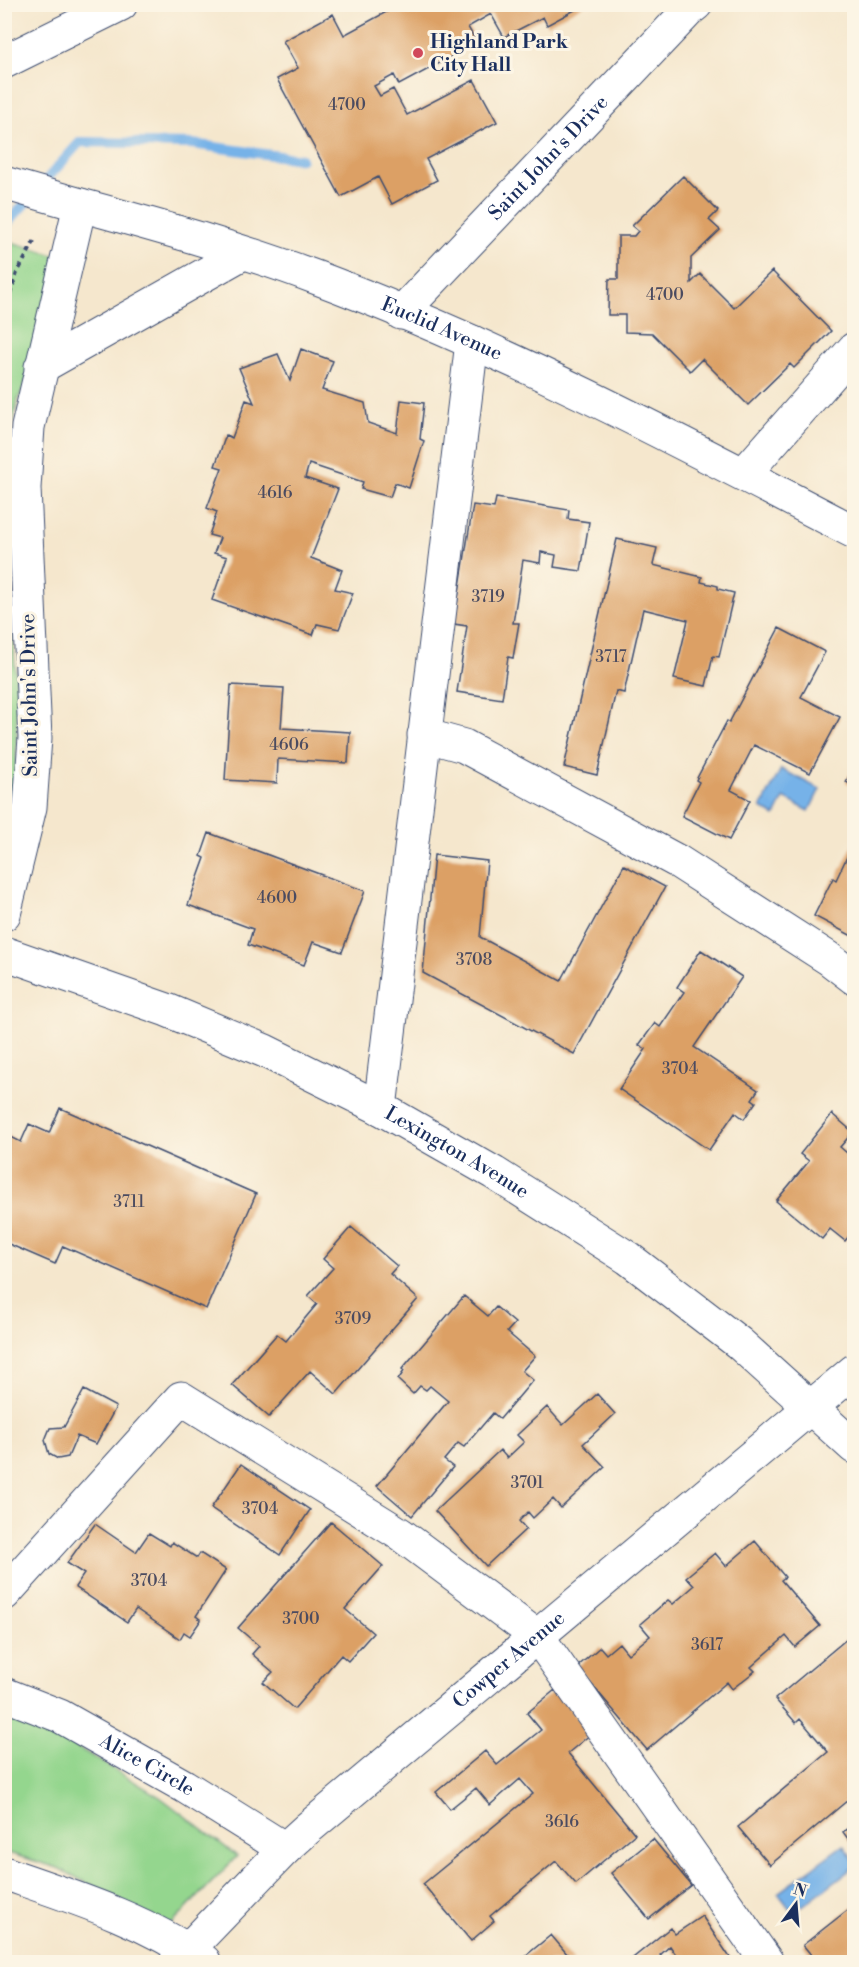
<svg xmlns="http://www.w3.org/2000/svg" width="859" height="1967" font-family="'Libre Bodoni',serif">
	<rect width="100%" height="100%" fill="#fcf5e5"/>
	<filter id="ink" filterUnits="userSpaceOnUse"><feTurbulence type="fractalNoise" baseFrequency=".0167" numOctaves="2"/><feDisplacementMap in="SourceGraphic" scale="12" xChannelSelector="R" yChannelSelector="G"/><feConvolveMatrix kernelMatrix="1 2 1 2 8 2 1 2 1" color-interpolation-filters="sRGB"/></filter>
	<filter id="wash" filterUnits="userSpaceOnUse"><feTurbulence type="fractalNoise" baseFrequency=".008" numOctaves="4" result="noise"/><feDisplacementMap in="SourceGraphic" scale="24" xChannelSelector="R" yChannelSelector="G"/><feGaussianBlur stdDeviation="1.35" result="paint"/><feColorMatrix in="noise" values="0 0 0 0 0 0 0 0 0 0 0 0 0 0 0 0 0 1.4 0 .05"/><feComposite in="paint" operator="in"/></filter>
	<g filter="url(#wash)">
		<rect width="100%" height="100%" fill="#f5e7cd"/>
		<path fill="#94d68e" stroke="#588276" stroke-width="1.5" d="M5 240 76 262 18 400 5 457Z
			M4 529 17 691 16 806 4 851Z
			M4 1717 67 1741 160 1797 237 1856 170 1926 58 1868 5 1852Z"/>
		<path fill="#76b2e8" stroke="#4870a3" stroke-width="1.5" d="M781 769 820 789 809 811 784 798 775 816 761 808Z
			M843 1845 854 1860V1867L793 1913 778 1893Z"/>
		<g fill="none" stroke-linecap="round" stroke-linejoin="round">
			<path stroke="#76b2e8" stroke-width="10" d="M4 227 80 142 192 144 301 159"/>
		</g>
		<g id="blocks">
			<path fill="#dca065" d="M401 4H586L547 25 543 17 504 37 491 14 468 27 477 43 399 85 394 75 374 86 380 96 393 89 407 115 474 80 497 122 426 159 437 180 392 204 378 177 341 197 277 79 298 68 283 41 333 14 344 35Z
				M683 176 718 211 709 220 720 230 691 258V283L700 274 734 308 772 271 831 331 794 368 790 364 748 405 702 359 690 371 652 333 625 332V315H608L609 279H618V236H634L638 231 632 226Z
				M301 349 333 361 322 390 365 403 368 423 397 433 401 400 424 403 420 439 424 441 409 488 395 483 390 497 361 489 363 482 309 464 305 478 338 489 311 558 342 570 335 589 353 593 339 629 317 624 313 635 212 600 227 557 214 553 220 538 209 535 217 512 207 508 222 468 215 466 226 435 232 438 246 400 254 403 239 368 278 354 290 381Z
				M496 498 569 510 568 519 589 522 581 571 554 567 556 555 541 552 540 563 523 560 513 623H519L513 658 508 657 502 699 457 692 467 626 454 624 473 505 494 508Z
				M617 539 657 548 653 565 702 577 701 582 718 586V589L734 593 719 657 713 656 706 686 674 679 688 620 643 609 624 693 616 691 597 775 564 767Z
				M779 628 825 652 801 697 840 717 810 773 754 745 731 790 750 800 729 840 682 816 699 782 696 780 727 721 729 723Z
				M231 685 284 688 281 728 350 732 348 763 278 759 277 783 225 780Z
				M854 766V786L846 782Z
				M209 833 365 891 342 952 313 942 304 965 248 945 253 929 188 905 205 858 201 856Z
				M854 842V937L814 916 833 878 836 880Z
				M434 855 487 861 480 937 561 981 624 865 665 887 574 1054 423 973Z
				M701 950 742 977 694 1047 758 1090 752 1099 756 1102 744 1119 735 1112 709 1150 619 1089 646 1049 639 1045 655 1023 660 1027 684 992 677 987Z
				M60 1108 256 1194 206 1309 63 1246 55 1264 4 1242 6 1210H5V1134L21 1142 29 1124 49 1133Z
				M832 1114 853 1132 840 1147 854 1159 851 1167 854 1170V1230L845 1241 830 1229 822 1239 776 1201 809 1161 800 1154Z
				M351 1227 397 1266 390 1274 418 1299 336 1394 310 1371 269 1417 232 1385 277 1334 286 1341 317 1304 308 1296 333 1268 323 1259Z
				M464 1296 488 1316 496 1307 515 1323 507 1332 535 1356 522 1371 533 1380 500 1419 493 1413 464 1447 458 1443 444 1460 453 1467 412 1516 377 1486 448 1401 430 1386 426 1390 420 1386 413 1394 398 1380 404 1371 402 1369Z
				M84 1390 116 1407 96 1444 77 1436 68 1457 58 1459 49 1454 45 1440 50 1428 64 1427Z
				M597 1394 615 1414 583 1444 605 1467 561 1508 553 1499 533 1518 528 1512 519 1521 526 1529 486 1566 435 1511 500 1450 507 1458 524 1442 517 1435 547 1407 563 1425Z
				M241 1464 310 1510 280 1555 211 1508Z
				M331 1522 383 1566 345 1609 373 1633 348 1661 341 1655 294 1709 263 1682 273 1672 252 1654 259 1646 238 1628Z
				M95 1524 136 1552 149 1533 170 1546 172 1542 197 1558 200 1553 226 1570 196 1616 201 1620 190 1636 184 1632 180 1639 136 1609 127 1622 75 1587 84 1574 67 1563Z
				M755 1541 785 1577 781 1580 820 1626 795 1647 786 1636 751 1667 755 1671 732 1689 727 1682 647 1750 577 1667 600 1647 606 1654 619 1643 628 1654 650 1636 640 1624 668 1600 673 1604 694 1586 686 1577 715 1553 726 1566Z
				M849 1637 854 1643V1795L770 1865 738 1827 828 1752 800 1719 796 1723 775 1699Z
				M555 1690 591 1734 568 1753 635 1834 576 1884 556 1861 490 1916 494 1921 471 1941 423 1884 533 1794 520 1779 490 1805 476 1788 450 1809 436 1792 485 1751 497 1765 541 1730 527 1713Z
				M854 1823V1847L843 1832Z
				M653 1839 691 1885 649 1919 611 1873Z
				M854 1905V1962H817L803 1945Z
				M702 1916 733 1962H681L670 1946 660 1955 666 1962H628L670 1928 675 1934Z
				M551 1935 573 1961 570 1962H518Z"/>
		</g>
	</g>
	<g filter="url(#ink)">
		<use href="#blocks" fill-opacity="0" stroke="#3c4b6f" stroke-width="1.5"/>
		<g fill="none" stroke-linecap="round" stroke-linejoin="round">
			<defs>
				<g id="minor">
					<path d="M4 62 121 4"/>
					<path id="s1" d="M4 183C108 214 214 239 315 277 501 347 678 440 854 532"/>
					<path id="s2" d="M401 313 691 8 696 4"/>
					<path d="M41 367 243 253"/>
					<path d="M744 474 854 349"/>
					<path d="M424 735 464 746 677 861 828 958 854 978"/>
					<path d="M4 914 30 807 35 738 24 488 28 427 80 205"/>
					<path id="s3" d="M4 953 167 1010 265 1051 380 1108 494 1173 628 1258 739 1343 854 1447"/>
					<path d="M380 1108 472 342"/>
					<path d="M4 1594 181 1398 400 1534 538 1637 767 1962"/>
					<path id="s4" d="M4 1694 60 1716 184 1786 285 1849"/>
					<path d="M4 1873C73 1897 144 1919 204 1961"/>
					<path id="s5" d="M176 1962 285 1849 307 1829 854 1371"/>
				</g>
			</defs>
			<use href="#minor" stroke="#3c4b6f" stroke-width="35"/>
			<path stroke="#3c4b6f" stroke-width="4" stroke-dasharray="4.5 4.5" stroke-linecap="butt" d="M4 311 17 273 35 240"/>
			<use href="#minor" stroke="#fff" stroke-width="33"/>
		</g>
	</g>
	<circle fill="#d1495b" stroke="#fcf5e5" stroke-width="2" cx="418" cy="53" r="6"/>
	<g text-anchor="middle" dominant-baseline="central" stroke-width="6" stroke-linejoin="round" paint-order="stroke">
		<g font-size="16" fill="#4b4b60">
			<text x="347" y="105">4700</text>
			<text x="665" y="295">4700</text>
			<text x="275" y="493">4616</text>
			<text x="488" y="597">3719</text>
			<text x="611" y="657">3717</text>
			<text x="289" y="745">4606</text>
			<text x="277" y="898">4600</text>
			<text x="474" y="960">3708</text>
			<text x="680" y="1069">3704</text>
			<text x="129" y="1202">3711</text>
			<text x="353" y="1319">3709</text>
			<text x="527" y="1483">3701</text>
			<text x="260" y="1509">3704</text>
			<text x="149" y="1581">3704</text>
			<text x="301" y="1619">3700</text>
			<text x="707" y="1645">3617</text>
			<text x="562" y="1822">3616</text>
		</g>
		<g font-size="20" font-weight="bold" fill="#1b2f5e" stroke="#fcf5e5" text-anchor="start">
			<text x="430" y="42">Highland Park<tspan x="430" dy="23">City Hall</tspan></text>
		</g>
		<g font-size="20" fill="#1b2f5e" stroke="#fcf5e5">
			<text stroke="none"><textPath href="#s2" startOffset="214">Saint John's Drive</textPath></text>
			<text stroke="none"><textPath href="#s1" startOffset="462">Euclid Avenue</textPath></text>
			<text transform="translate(30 695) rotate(-91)">Saint John's Drive</text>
			<text stroke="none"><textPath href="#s3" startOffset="496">Lexington Avenue</textPath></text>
			<text stroke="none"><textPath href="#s5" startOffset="450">Cowper Avenue</textPath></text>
			<text stroke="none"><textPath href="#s4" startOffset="160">Alice Circle</textPath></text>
		</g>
	</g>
	<rect width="859" height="1967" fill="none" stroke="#fcf5e5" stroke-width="24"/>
	<g transform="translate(796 1904) rotate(16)" stroke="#fcf5e5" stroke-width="4.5" paint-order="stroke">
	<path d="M0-4.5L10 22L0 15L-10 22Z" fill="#1b2f5e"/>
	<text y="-9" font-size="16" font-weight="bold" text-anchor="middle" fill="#1b2f5e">N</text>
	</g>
</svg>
